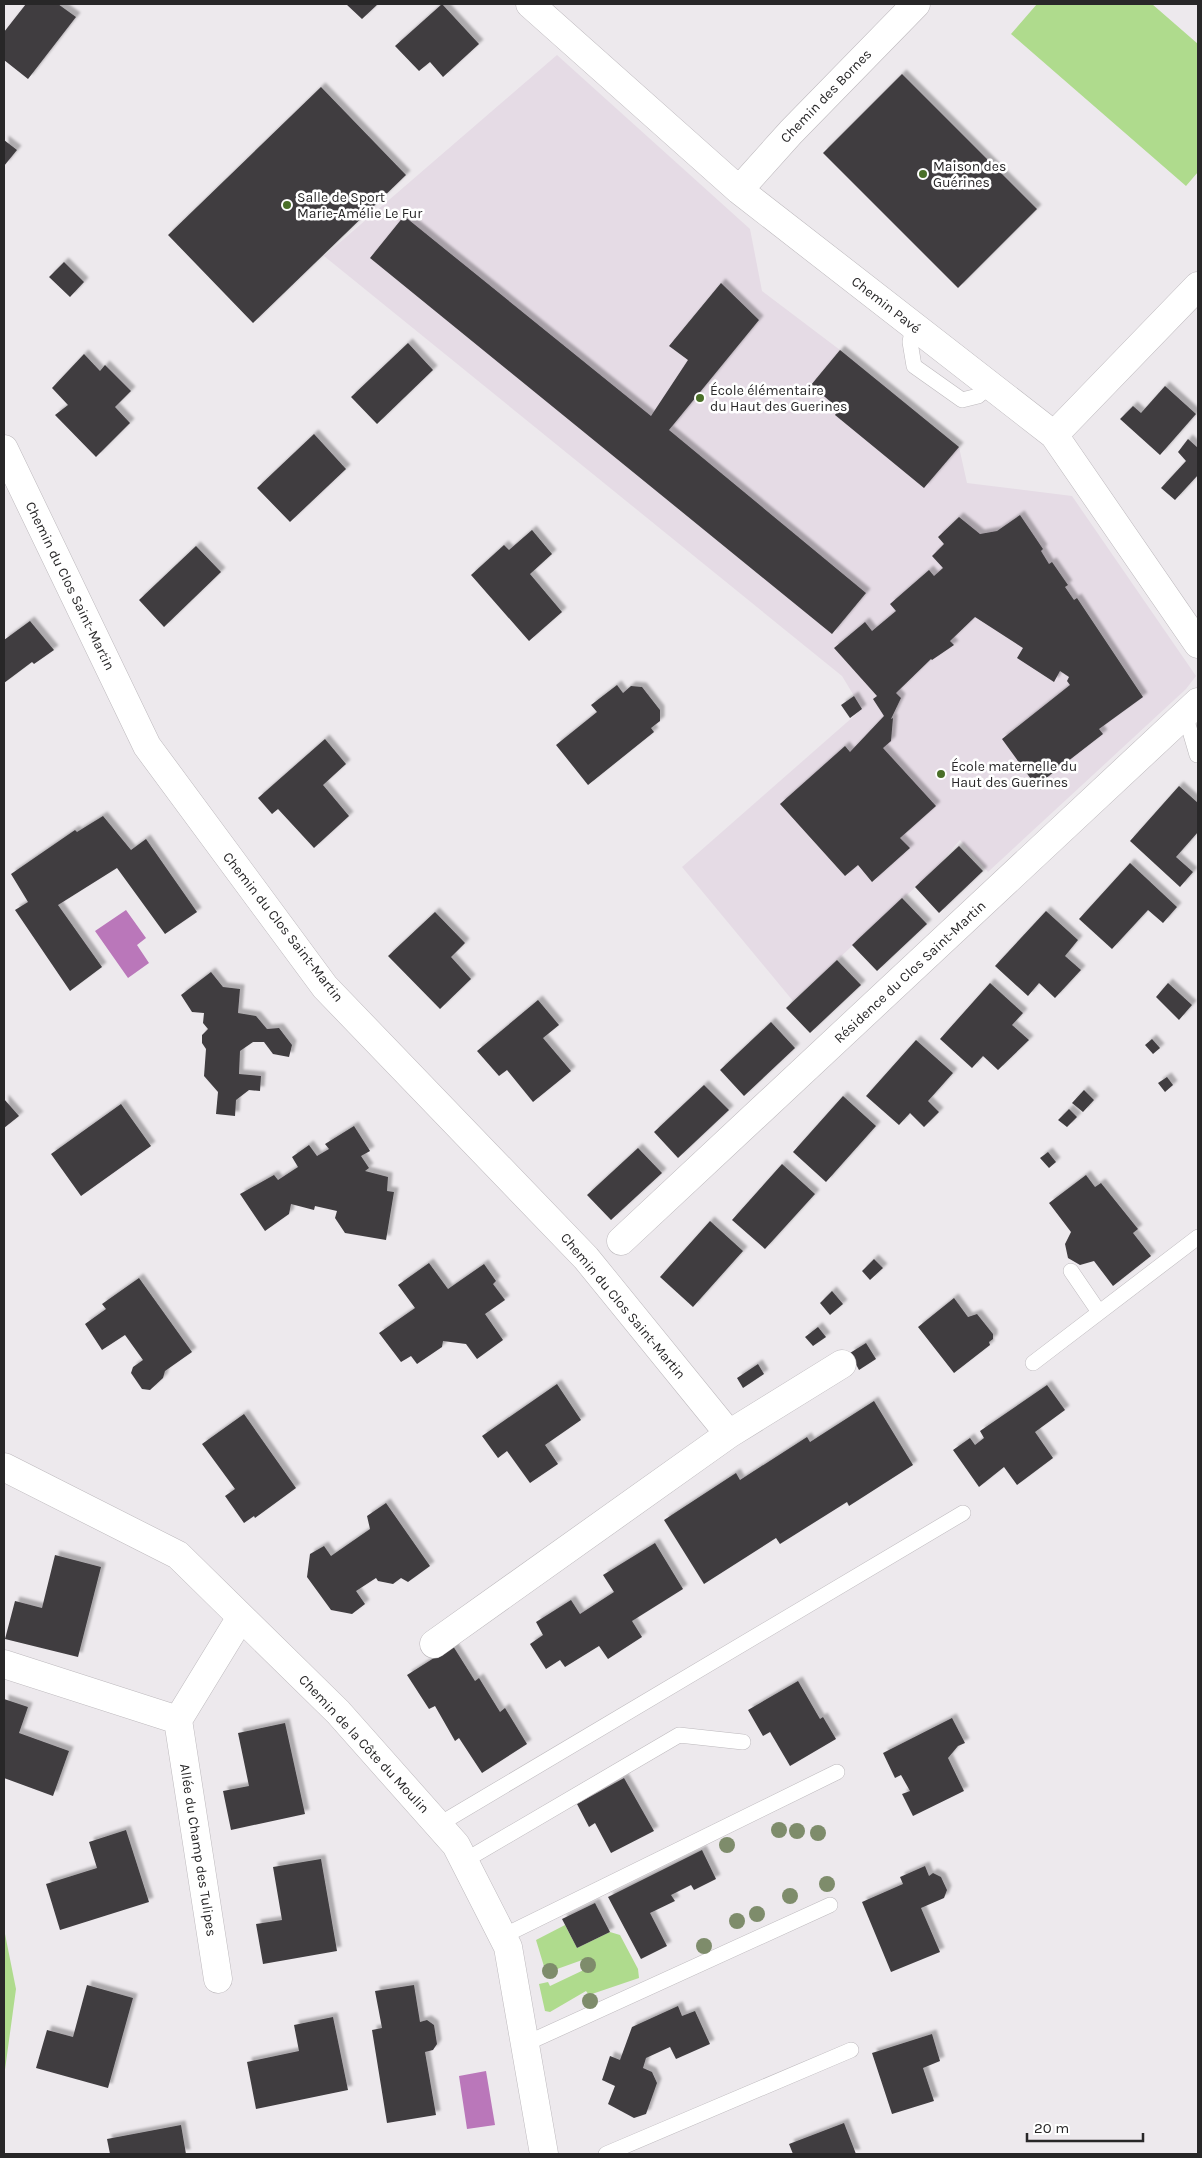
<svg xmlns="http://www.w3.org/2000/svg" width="1202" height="2158" font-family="Karla,sans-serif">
	<defs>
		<filter id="shadow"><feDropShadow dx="4.5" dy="-4.5" stdDeviation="1" flood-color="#0004"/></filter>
	</defs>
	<rect width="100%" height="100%" fill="#ede9ed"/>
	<path fill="#e5dbe5" d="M557 55 750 229 762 291 840 350 959 447 967 483 1072 496 1196 676 1186 689 988 872 960 840 937 867 793 1001 682 867 862 709 842 676 324 256Z"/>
	<path fill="#afdb8d" d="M1037 4H1152L1198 44V172L1186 186 1011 34Z
		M565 1925 577 1948 610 1932 620 1935 638 1969 639 1978 589 1995 586 1991 550 2012 545 2011 539 1984 548 1982 550 1986 590 1967 585 1959 546 1973 536 1940Z
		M4 1929 16 1989 4 2077Z"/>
	<path fill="#ba77ba" d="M126 910 146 938 137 945 149 963 128 978 95 931Z
		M486 2071 495 2125 467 2129 459 2076Z"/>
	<path fill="#403d40" filter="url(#shadow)" d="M26 4H58L76 17 28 79 4 60V32Z
		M346 4H378L362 19Z
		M442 4 479 44 443 77 430 62 419 71 395 46Z
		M902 74 1037 209 958 288 823 153Z
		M321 87 406 175 253 323 168 235Z
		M4 140 17 150 4 166Z
		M404 216 651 416 688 360 669 346 721 283 759 320 669 430 866 593 832 634 370 258Z
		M64 262 84 282 70 297 49 277Z
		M408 343 433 370 377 424 351 397Z
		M840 350 959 447 924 488 835 415 839 409 811 385Z
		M84 354 100 371 105 365 131 391 115 407 130 423 96 457 55 415 68 405 52 388Z
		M1165 386 1196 414 1160 455 1120 419 1133 406 1141 413Z
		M314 434 346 469 290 522 257 488Z
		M1188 439 1198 448V475L1175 500 1161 488 1186 461 1178 452Z
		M1020 515 1043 549 1041 551 1049 564 1052 562 1068 585 1065 587 1074 600 1077 598 1143 697 1099 729 1103 734 1036 786 1002 739 1070 685 1067 681 1069 677 1060 671 1054 682 1017 658 1023 648 975 617 950 641 954 645 932 660 931 659 896 693 901 698 891 719 893 718 891 741 883 748 936 806 900 838 910 848 872 882 858 865 845 876 780 804 845 746 850 752 884 716 873 699 877 696 834 648 865 622 872 631 896 611 890 604 929 570 934 576 943 568 932 556 944 544 938 537 959 517 980 534 997 531Z
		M532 530 552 554 530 574 562 612 529 641 471 575 504 545 509 550Z
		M196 546 221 572 164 627 139 600Z
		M30 621 54 650 34 664 32 662 4 683V640Z
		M617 685 623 693 631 686 642 687 660 710V721L651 728 654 732 588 785 556 745 597 712 591 705Z
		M854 696 862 709 850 718 841 705Z
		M325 739 346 764 323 785 349 816 314 848 278 809 272 814 258 798Z
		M1179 786 1198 803V832L1176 857 1193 872 1180 887 1130 841Z
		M103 816 131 850 146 839 197 912 165 934 117 868 58 905 102 967 70 991 15 910 28 902 11 874 75 830 77 832Z
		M959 846 983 871 939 913 915 887Z
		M1130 863 1177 907 1163 923 1148 910 1112 949 1079 919Z
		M902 898 927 924 877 971 852 945Z
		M1046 911 1078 940 1065 956 1081 970 1055 998 1039 983 1028 996 995 966Z
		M435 912 465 943 451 957 471 979 440 1009 388 956Z
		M837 960 861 985 810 1033 786 1008Z
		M211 972 223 987 240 989 238 1013 256 1016 267 1029 279 1028 292 1045 289 1057 273 1054 264 1042H253L240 1051 239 1074 261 1076 260 1091 249 1090 236 1100 235 1116 216 1114 218 1092 204 1076 206 1049 202 1043V1035L208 1029 203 1023 204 1013 192 1012 181 995Z
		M990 983 1023 1013 1012 1025 1029 1040 998 1070 983 1056 972 1068 940 1039Z
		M1168 983 1192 1005 1179 1020 1156 997Z
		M538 1000 559 1025 543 1038 571 1071 533 1102 507 1070 499 1076 477 1051Z
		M771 1022 795 1048 744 1096 720 1070Z
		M1152 1039 1160 1048 1153 1054 1145 1045Z
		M916 1040 953 1073 928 1101 939 1112 924 1127 910 1113 899 1125 866 1096Z
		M1167 1077 1173 1085 1165 1092 1158 1083Z
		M704 1085 729 1110 678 1158 654 1132Z
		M1084 1090 1094 1100 1083 1112 1072 1103Z
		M843 1096 876 1126 826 1182 793 1152Z
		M4 1099 19 1116 4 1128Z
		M121 1104 151 1146 81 1196 51 1154Z
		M1069 1109 1077 1117 1067 1127 1058 1120Z
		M354 1126 370 1151 361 1156 369 1168 365 1171 388 1177 387 1191 394 1192 386 1240 345 1233 335 1218 337 1211 315 1206 314 1210 291 1204 289 1214 265 1231 240 1194 274 1175 278 1180 298 1167 292 1157 309 1145 317 1156 329 1149 325 1144Z
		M638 1148 662 1173 611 1220 587 1195Z
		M1048 1152 1056 1162 1049 1168 1040 1158Z
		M782 1164 815 1194 765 1249 732 1220Z
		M1086 1175 1095 1187 1101 1183 1138 1229 1133 1233 1151 1256 1113 1286 1094 1261 1080 1265 1068 1258 1065 1244 1071 1232 1049 1203Z
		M710 1221 743 1251 693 1307 660 1277Z
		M874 1259 883 1268 870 1280 862 1271Z
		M429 1263 448 1289 484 1264 496 1281 493 1284 505 1300 485 1314 503 1340 477 1359 466 1344 443 1341 442 1347 417 1364 411 1356 401 1362 379 1333 415 1308 398 1285Z
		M139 1278 192 1352 165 1371 163 1378 150 1390 142 1389 131 1373 133 1367 143 1360 125 1335 102 1350 85 1324 106 1309 102 1304Z
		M832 1291 843 1304 830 1315 820 1303Z
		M954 1298 968 1317 977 1314 993 1334V1339L989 1342 990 1345 954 1373 918 1327Z
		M818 1327 826 1337 813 1346 805 1337Z
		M866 1343 876 1359 859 1370 850 1353Z
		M758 1364 764 1374 743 1388 737 1378Z
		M557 1384 581 1420 545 1445 558 1464 530 1483 507 1451 498 1458 482 1436Z
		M1047 1385 1065 1410 1035 1432 1053 1458 1017 1485 1004 1467 979 1487 953 1450 970 1438 975 1445 984 1438 980 1431Z
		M874 1401 913 1465 849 1506 847 1502 780 1544 776 1538 704 1584 664 1520 736 1473 740 1480 807 1437 810 1442Z
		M244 1414 296 1488 255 1518 254 1516 244 1523 225 1496 235 1489 202 1444Z
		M386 1503 430 1566 408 1582 401 1578 393 1584 378 1581 376 1578 356 1591 365 1604 352 1614 331 1610 307 1577 310 1554 324 1546 331 1556 370 1529 367 1516Z
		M655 1543 683 1589 632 1621 642 1637 608 1659 599 1646 565 1667 560 1660 546 1669 530 1644 543 1635 536 1622 571 1600 580 1614 614 1592 603 1575Z
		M55 1555 101 1567 78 1657 5 1639 15 1601 42 1608Z
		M453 1646 475 1681 479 1678 500 1712 505 1708 527 1744 482 1773 459 1738 455 1741 435 1706 429 1709 407 1675Z
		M798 1681 820 1719 823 1717 836 1739 790 1766 770 1732 763 1736 748 1710Z
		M4 1699 28 1707 19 1733 69 1751 53 1796 4 1778Z
		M952 1718 965 1743 958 1746 948 1758 964 1791 913 1816 902 1794 910 1791 901 1775 895 1778 883 1753Z
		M285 1723 305 1814 231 1830 223 1791 249 1786 238 1733Z
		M624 1778 654 1831 611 1853 595 1823 589 1827 577 1804Z
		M126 1830 149 1902 60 1930 46 1884 97 1868 89 1842Z
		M702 1850 716 1879 694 1890 691 1885 671 1895 675 1901 650 1913 667 1946 641 1959 608 1897Z
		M321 1859 337 1951 263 1964 256 1924 282 1920 273 1867Z
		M925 1866 929 1876 933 1873 941 1877 947 1890 944 1898 921 1908 940 1952 891 1972 862 1902 903 1884 900 1877Z
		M595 1903 610 1932 577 1948 562 1919Z
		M87 1985 133 1998 108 2088 36 2068 47 2030 73 2037Z
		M414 1985 420 2022 427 2020 434 2025 437 2044 433 2050 425 2052 436 2115 387 2123 372 2030 382 2028 375 1991Z
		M678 2006 682 2016 695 2011 710 2044 676 2059 670 2047 646 2058 643 2068 652 2072 657 2083 646 2114 634 2118 608 2104 615 2086 602 2080 610 2056 620 2060 632 2027Z
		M333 2017 348 2090 256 2109 247 2062 299 2051 294 2025Z
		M932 2034 940 2061 923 2068 934 2101 892 2114 872 2053Z
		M844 2123 856 2154H793L789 2144Z
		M181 2125 186 2154H110L107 2139Z"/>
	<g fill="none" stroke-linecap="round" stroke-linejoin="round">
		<defs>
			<path id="service" d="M913 326 910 342 914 366 962 400 978 396 990 386
				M1185 714 1197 755
				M1071 1271 1099 1312
				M1033 1363 1198 1237
				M438 1825 963 1513
				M464 1861 679 1735 743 1742
				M503 1936 837 1772
				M525 2044 830 1905
				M606 2154 851 2050"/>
			<path id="minor" d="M530 4 739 190 1054 435 1198 644
				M739 190 791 132 916 4
				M1054 435 1198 286
				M4 449 147 746 325 987 586 1258 729 1434
				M621 1241 1198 702
				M4 1467 178 1555 338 1712 456 1845 508 1947 544 2154
				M434 1644 729 1434 842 1364
				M4 1664 178 1720
				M218 1979 178 1720 241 1617"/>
		</defs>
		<use href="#service" stroke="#bdb9bd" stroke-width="16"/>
		<use href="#minor" stroke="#bdb9bd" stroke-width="29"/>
		<use href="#service" stroke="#fff" stroke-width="15"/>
		<use href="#minor" stroke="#fff" stroke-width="28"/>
	</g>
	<g fill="#7e8c6b">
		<circle cx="779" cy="1830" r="8"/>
		<circle cx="797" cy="1831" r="8"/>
		<circle cx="818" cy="1833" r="8"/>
		<circle cx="727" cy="1845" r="8"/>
		<circle cx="827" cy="1884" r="8"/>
		<circle cx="790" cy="1896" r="8"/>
		<circle cx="757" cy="1914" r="8"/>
		<circle cx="737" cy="1921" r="8"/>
		<circle cx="704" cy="1946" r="8"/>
		<circle cx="588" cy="1965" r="8"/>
		<circle cx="550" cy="1971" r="8"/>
		<circle cx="590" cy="2001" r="8"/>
	</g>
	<g fill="#4a6f28" stroke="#fff" stroke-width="2">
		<circle cx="923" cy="174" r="5"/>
		<circle cx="287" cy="205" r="5"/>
		<circle cx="700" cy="398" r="5"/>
		<circle cx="941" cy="774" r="5"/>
	</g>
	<g text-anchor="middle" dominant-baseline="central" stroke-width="5" stroke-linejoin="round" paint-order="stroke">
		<g font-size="14" fill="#282728" stroke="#fff">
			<text transform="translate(826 96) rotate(-46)">Chemin des Bornes</text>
			<text transform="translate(886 305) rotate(38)">Chemin Pavé</text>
			<text transform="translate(70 586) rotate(64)">Chemin du Clos Saint-Martin</text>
			<text transform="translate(283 927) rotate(52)">Chemin du Clos Saint-Martin</text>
			<text transform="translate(910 972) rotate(-43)">Résidence du Clos Saint-Martin</text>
			<text transform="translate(623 1306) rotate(50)">Chemin du Clos Saint-Martin</text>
			<text transform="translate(364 1744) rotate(47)">Chemin de la Côte du Moulin</text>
			<text transform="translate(198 1850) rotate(81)">Allée du Champ des Tulipes</text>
		</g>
		<g font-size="14" fill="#282728" stroke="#fff" text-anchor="start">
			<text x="933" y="166">Maison des<tspan x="933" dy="16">Guérines</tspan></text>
			<text x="297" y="197">Salle de Sport<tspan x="297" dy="16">Marie-Amélie Le Fur</tspan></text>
			<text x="710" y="390">École élémentaire<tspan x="710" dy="16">du Haut des Guerines</tspan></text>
			<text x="951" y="766">École maternelle du<tspan x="951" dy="16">Haut des Guerines</tspan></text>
		</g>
	</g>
	<rect width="1202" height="2158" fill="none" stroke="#282728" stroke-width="10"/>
	<path d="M1027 2133v8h116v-8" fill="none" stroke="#282728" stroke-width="2.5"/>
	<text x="1034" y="2133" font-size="15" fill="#282728" stroke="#ffffff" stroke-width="4" paint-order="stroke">20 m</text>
</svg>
